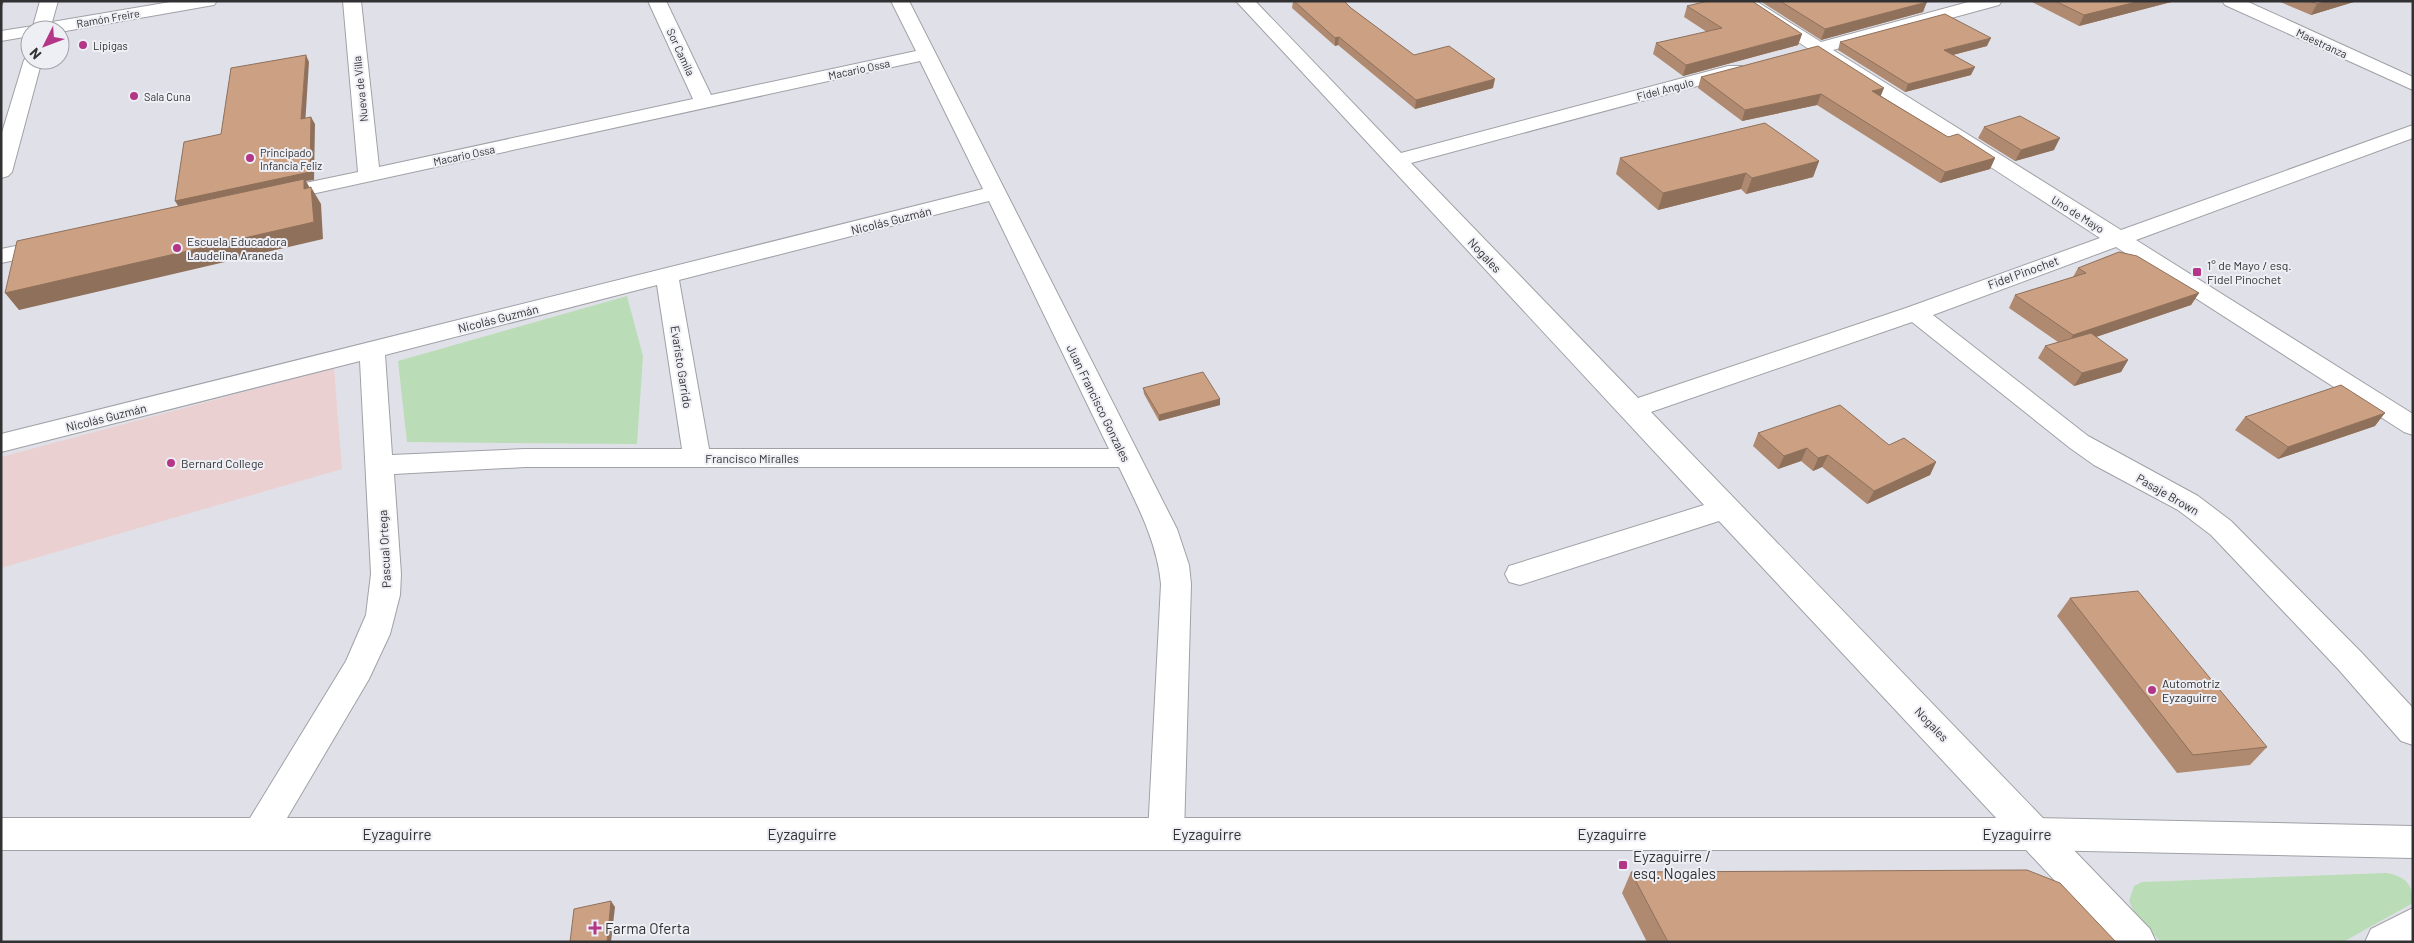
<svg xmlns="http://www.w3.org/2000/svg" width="2414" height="943" font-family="Barlow,sans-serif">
	<rect width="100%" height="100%" fill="#e0e1e8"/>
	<path fill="#ebd0d1" d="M334 368 342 469 1 568V457Z"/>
	<path fill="#badcb6" d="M627 296 643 356 637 444 407 442 398 361Z
		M2386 873C2405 876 2413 884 2413 903L2343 942H2161L2137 918 2129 901 2134 886 2142 882Z"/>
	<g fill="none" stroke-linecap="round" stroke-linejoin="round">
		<defs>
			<path id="minor" d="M40 1H58L52 22 176 1H217L214 5 208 6 60 32 30 30V36L1 41V31L33 26Z
				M343 1H361L379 167 693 99 648 1H666L711 95 916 51 891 1H909L1177 529 1189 565 1191 584 1184 834 1178 845 1166 850 1154 845 1148 834 1161 584C1157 541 1137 505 1119 467H525L394 474 401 574 400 595 390 634 369 679 271 845 259 850 247 845 241 834 247 823 346 661 366 615 371 574 360 361 1 452V434L983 189 920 61 275 202 267 201 264 196 267 191 358 172ZM989 201 1109 449H709L679 280ZM657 285 682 449H525L392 455 385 355Z
				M1236 1H1255L1401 153 1728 66H1742L1744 70 1742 74 1411 163 1638 398 1906 308 2100 238 1735 1H1756L1821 42 1972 1H2002L1999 5 1833 50 2121 230 2413 125V138L2136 240 2413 414V435L2404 432 2116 247 1933 315 2088 436 2198 496 2231 521 2361 652 2413 708V745L2401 741 2339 670 2211 535 2178 510 2094 465 2070 448 1912 322 1651 412 2150 929 2156 942H2112L1719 521 1520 585 1509 582 1505 574 1509 566 1704 505Z
				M2222 1H2246L2413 77V90L2225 5Z
				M30 55V60H42L12 172 8 176 1 178V136L24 60Z
				M50 239 58 241 61 246 58 251 1 263V249Z
				M2413 908V942H2365L2371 929Z"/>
			<path id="major" d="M1 818H2036L2413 826V858L2036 850H1Z"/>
		</defs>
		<use href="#minor" stroke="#a0a1a7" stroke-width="2"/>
		<use href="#major" stroke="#a0a1a7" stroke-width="2"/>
		<use href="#minor" fill="#fff" fill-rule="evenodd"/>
		<use href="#major" fill="#fff" fill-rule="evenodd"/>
	</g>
	<path fill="#af8a70" d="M1293 1H1344L1351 8 1414 55 1493 88 1415 109 1338 45 1335 46 1292 8Z
		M1760 1H1926L1923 12 1821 40Z
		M2030 1H2175L2079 26Z
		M2278 1H2357L2311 15Z
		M1687 6 1802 34 1798 45 1683 76 1653 54 1656 43 1707 32 1684 17Z
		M1840 42 1987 46 1953 55 1971 75 1905 92 1838 50Z
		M1701 77 1881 96 1948 137 1995 158 1990 169 1940 183 1817 105 1742 121 1698 88Z
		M1984 127 2054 150 2015 161 1978 138Z
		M1620 158 1819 161 1813 177 1746 194 1741 189 1658 210 1616 174Z
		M2078 268 2199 293 2191 305 2096 337 2128 360 2121 372 2074 386 2038 358 2045 346 2058 342 2009 308 2015 295 2073 277Z
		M1143 388 1220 399V405L1159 421 1144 394Z
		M2245 417 2375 426 2278 459 2235 430Z
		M1758 433 1889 445 1936 462 1930 475 1867 504 1822 467 1813 471 1801 461 1778 469 1753 446Z
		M2070 598 2267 747 2250 765 2177 773 2057 616Z
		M1631 872 2116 942H1647L1622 893Z"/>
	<path fill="#8f705b" d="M1 1H4L1 9Z
		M2140 1H2175L2079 26 2084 15Z
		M2328 1H2357L2311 15 2317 4Z
		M1927 2 1923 12 1821 40 1825 29Z
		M1802 34 1798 45 1683 76 1686 65Z
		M1339 37 1338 45 1335 46V38Z
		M1991 38 1987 46 1941 58 1944 50Z
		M306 55 309 62 305 126 301 119Z
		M1975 67 1971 75 1905 92 1908 84Z
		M1495 79 1493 88 1415 109 1416 100Z
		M1884 88 1880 98 1872 91Z
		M1821 94 1817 105 1742 121 1745 110Z
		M311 117 315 124 314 180 306 181 312 192 311 187 321 204 323 239 19 310 5 293 180 209 175 201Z
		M2060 138 2054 150 2015 161 2021 150Z
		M1995 158 1990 169 1940 183 1945 172Z
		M1819 161 1813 177 1746 194 1752 178Z
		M1746 173 1741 189 1658 210 1663 193Z
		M2199 293 2191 305 2066 347 2073 335Z
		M2128 360 2121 372 2074 386 2082 373Z
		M1220 399V405L1159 421V415Z
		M2385 413 2375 426 2278 459 2288 447Z
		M1807 448 1801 461 1778 469 1784 456Z
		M1828 455 1822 467 1813 471 1818 458Z
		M1936 462 1930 475 1867 504 1874 491Z
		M611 901 615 907 611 942H607Z"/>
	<path fill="#cca082" stroke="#8f705b" d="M1294 1H1344L1351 8 1414 55 1449 46 1495 79 1416 100 1339 37 1335 38Z
		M1708 1H1752L1802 34 1686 65 1656 43 1722 28 1687 6Z
		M1780 1H1926L1927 2 1825 29Z
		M2055 1H2140L2084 15Z
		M2309 1H2328L2317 4Z
		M1945 14 1991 38 1944 50 1975 67 1908 84 1840 42Z
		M1818 46 1884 88 1872 91 1948 137 1958 134 1995 158 1945 172 1821 94 1745 110 1701 77Z
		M306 55 301 119 311 117 310 172 175 201 184 142 221 134 231 68Z
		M2020 116 2060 138 2021 150 1984 127Z
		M1765 123 1819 161 1752 178 1746 173 1663 193 1620 158Z
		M304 179V189L311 187 314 222 5 293 17 241Z
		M2119 252 2137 256 2199 293 2073 335 2015 295 2086 273 2078 268Z
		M2091 333 2128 360 2082 373 2045 346Z
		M1203 372 1220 399 1159 415 1143 388Z
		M2341 385 2385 413 2288 447 2245 417Z
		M1840 405 1889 445 1904 438 1936 462 1874 491 1828 455 1818 458 1807 448 1784 456 1758 433Z
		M2138 591 2267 747 2193 755 2070 598Z
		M2027 870 2060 883 2116 942H1668L1631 872Z
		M611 901 607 942H570L574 909Z"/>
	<g fill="#b33786" stroke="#eeeef5" stroke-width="2">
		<circle cx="83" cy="45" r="5"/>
		<circle cx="134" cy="96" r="5"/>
		<circle cx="250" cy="158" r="5"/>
		<circle cx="177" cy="248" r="5"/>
		<rect x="2192" y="267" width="10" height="10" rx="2.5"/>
		<circle cx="171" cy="463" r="5"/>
		<circle cx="2152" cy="690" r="5"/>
		<rect x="1618" y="860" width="10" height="10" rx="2.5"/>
		<path d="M592.5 920.5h5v5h5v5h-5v5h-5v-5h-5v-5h5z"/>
	</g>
	<g text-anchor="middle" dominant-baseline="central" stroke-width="4" stroke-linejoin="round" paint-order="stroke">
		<g font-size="11" fill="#313133" stroke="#eeeef5">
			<text transform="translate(108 18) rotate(-10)">Ramón Freire</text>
			<text transform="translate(2322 43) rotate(25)">Maestranza</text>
			<text transform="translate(681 52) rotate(65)">Sor Camila</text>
			<text transform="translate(859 69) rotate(-12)">Macario Ossa</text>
			<text transform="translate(360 89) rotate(-96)">Nueva de Villa</text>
			<text transform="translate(1665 89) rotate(-15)">Fidel Angulo</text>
			<text transform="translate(464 155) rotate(-12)">Macario Ossa</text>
			<text transform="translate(2078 214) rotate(32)">Uno de Mayo</text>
		</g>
		<g font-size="11" fill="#313133" stroke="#eeeef5" text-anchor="start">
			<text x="93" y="45">Lipigas</text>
			<text x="144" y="96">Sala Cuna</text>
			<text x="260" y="152">Principado<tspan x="260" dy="13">Infancia Feliz</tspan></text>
		</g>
		<g font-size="12" fill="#313133" stroke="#eeeef5">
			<text transform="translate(891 220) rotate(-14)">Nicolás Guzmán</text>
			<text transform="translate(1485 255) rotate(47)">Nogales</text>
			<text transform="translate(2023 272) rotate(-20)">Fidel Pinochet</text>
			<text transform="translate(498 318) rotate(-14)">Nicolás Guzmán</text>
			<text transform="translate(682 367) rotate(81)">Evaristo Garrido</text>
			<text transform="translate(1099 403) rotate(64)">Juan Francisco Gonzales</text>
			<text transform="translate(106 417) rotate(-14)">Nicolás Guzmán</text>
			<text x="752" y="458">Francisco Miralles</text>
			<text transform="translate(2168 494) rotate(30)">Pasaje Brown</text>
			<text transform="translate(384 549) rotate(-93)">Pascual Ortega</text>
			<text transform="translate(1932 724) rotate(46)">Nogales</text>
		</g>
		<g font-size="12" fill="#313133" stroke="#eeeef5" text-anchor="start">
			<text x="187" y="241">Escuela Educadora<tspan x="187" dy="14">Laudelina Araneda</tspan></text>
			<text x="2207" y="265">1° de Mayo / esq.<tspan x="2207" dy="14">Fidel Pinochet</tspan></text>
			<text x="181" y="463">Bernard College</text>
			<text x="2162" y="683">Automotriz<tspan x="2162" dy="14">Eyzaguirre</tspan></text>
		</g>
		<g font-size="15" fill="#313133" stroke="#eeeef5">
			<text x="397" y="834">Eyzaguirre</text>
			<text x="802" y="834">Eyzaguirre</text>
			<text x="1207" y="834">Eyzaguirre</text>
			<text x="1612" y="834">Eyzaguirre</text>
			<text x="2017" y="834">Eyzaguirre</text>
		</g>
		<g font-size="15" fill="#313133" stroke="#eeeef5" text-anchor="start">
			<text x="1633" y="856">Eyzaguirre /<tspan x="1633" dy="17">esq. Nogales</tspan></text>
			<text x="605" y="928">Farma Oferta</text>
		</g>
	</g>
	<rect width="2414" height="943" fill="none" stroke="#313133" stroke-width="5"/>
	<g transform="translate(45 45) rotate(228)"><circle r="24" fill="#eeeef5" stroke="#a2a2a7"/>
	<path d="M0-4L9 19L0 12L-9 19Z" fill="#b33786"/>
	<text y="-8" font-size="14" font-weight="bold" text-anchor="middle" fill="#313133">N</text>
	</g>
</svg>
